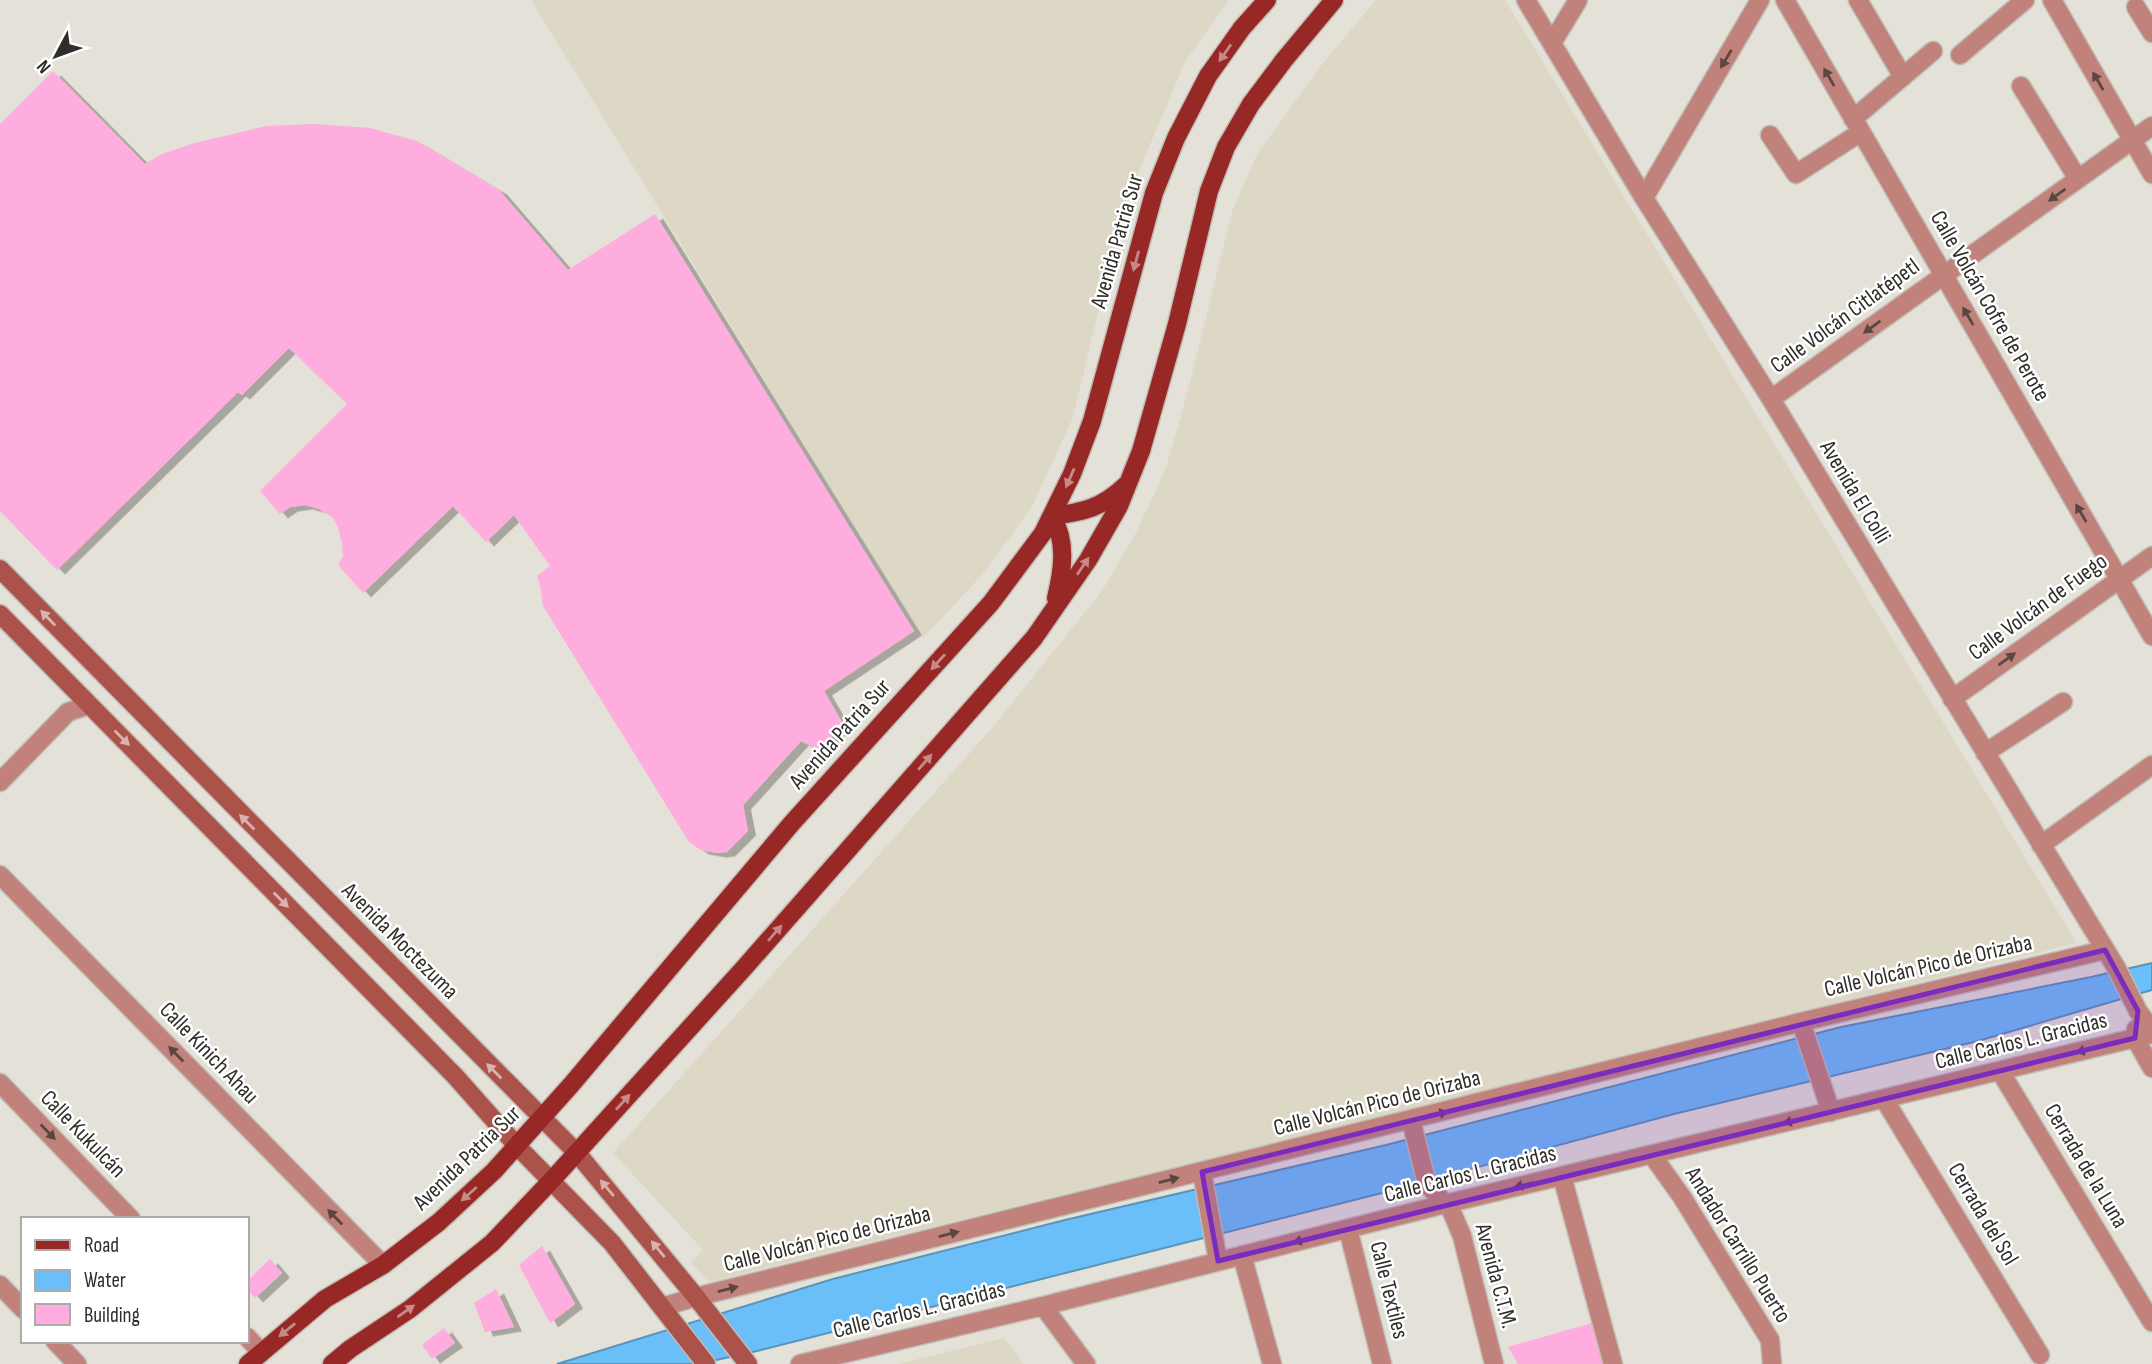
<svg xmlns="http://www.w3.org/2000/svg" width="2152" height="1364" font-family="'Sofia Sans Condensed',sans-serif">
	<defs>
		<filter id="shadow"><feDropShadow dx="8" dy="4.5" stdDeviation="0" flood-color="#0004"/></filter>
	</defs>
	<rect width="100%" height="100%" fill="#e4e1d8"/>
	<path fill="#ddd7c6" d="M531 0H1229L1185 62 1124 206 1072 420 1032 507 982 575 923 638Z
		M1376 0H1505L2077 943 709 1282 691 1263 703 1250 613 1153 992 728 1102 591 1137 531 1166 468 1186 398 1233 209 1257 154 1323 63Z
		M1004 1338 1024 1364H898L999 1339Z"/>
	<path fill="#6bbff8" stroke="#5994ba" stroke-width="2" d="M2152 963V990L1978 1041 1674 1114 1382 1193 757 1351 698 1364H557L833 1279 1065 1220 1386 1145 1841 1027 2091 977Z"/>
	<path fill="#ffacde" filter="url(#shadow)" d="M53 71 145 164 162 154 191 144 266 126 314 124 370 128 417 141 499 190 568 270 655 214 914 631 824 691 843 724 820 750 801 741 743 805 748 831 727 852 718 853 701 850 689 842 543 606 540 584 537 576 550 566 514 515 486 542 453 506 363 593 338 565 343 556 342 544 338 527 332 517 319 509 305 505 290 507 280 514 260 491 347 404 289 348 242 395 238 392 57 570 0 511V124Z
		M542 1246 575 1304 550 1323 519 1265Z
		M270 1259 282 1273 255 1298 247 1289V1281Z
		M496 1289 514 1327 485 1332 474 1303Z
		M1599 1321 1611 1364H1518L1508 1347Z
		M444 1328 455 1343 432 1359 422 1345Z"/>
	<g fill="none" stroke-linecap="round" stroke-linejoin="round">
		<defs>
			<path id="street" d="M1526 0 1644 198 1771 399 2117 969 2138 1011 2152 1030
				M1785 0 2152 636
				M1858 0 1903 77
				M2052 0 2152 174
				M2136 7 2152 33
				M1552 43 1578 0
				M1960 55 2025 0
				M2021 86 2078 179
				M1853 119 1933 51
				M1770 135 1796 174 1861 132
				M1644 198 1760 0
				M1771 399 2152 126
				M1952 699 2152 556
				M1985 753 2063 702
				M0 782 68 712 89 705
				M2041 845 2152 765
				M0 875 383 1265
				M1801 1022 1831 1112
				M2136 1029 2135 1038 2152 1068
				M2000 1071 2152 1322
				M0 1083 131 1219
				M1884 1099 2040 1355
				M1411 1120 1427 1184 1451 1210 1462 1236 1494 1364
				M1652 1155 1682 1197 1770 1340 1772 1364
				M1202 1172 1218 1261
				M1562 1176 1613 1364
				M1348 1229 1382 1364
				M1242 1255 1272 1364
				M0 1285 23 1309
				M1043 1306 1086 1364
				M662 1307 696 1297 1801 1022 2105 950
				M247 1337 261 1352
				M55 1341 77 1364
				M800 1364 1043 1306 1445 1204 2152 1034"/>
			<path id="secondary" d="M0 569 577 1153 696 1297 748 1364
				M0 614 455 1076 518 1147 612 1243 706 1364"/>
			<path id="primary" d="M1056 598C1063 569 1067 542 1052 516 1084 512 1102 508 1126 485
				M248 1364 325 1299 383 1265 439 1222 494 1171 571 1085 792 823 991 603 1043 533 1072 474 1092 421 1154 193 1176 138 1208 76 1242 28 1267 0
				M332 1364 350 1349 410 1309 492 1243 551 1181 744 968 1034 638 1088 560 1119 506 1141 451 1177 324 1209 191 1226 147 1251 104 1284 60 1334 0"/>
		</defs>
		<use href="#street" stroke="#c0bdb5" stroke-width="21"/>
		<use href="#secondary" stroke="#c0bdb5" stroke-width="21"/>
		<use href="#primary" stroke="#c0bdb5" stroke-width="21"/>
		<use href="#street" stroke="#c1827b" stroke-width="18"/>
		<use href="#secondary" stroke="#ab524a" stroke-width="18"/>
		<use href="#primary" stroke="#982825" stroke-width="18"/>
	</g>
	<defs><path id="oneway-solid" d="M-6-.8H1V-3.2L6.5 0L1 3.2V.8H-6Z" transform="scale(1.75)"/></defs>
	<g fill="#c68987">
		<use href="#oneway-solid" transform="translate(1225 53) rotate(125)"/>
		<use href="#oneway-solid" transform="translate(1136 261) rotate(105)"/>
		<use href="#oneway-solid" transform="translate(1070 478) rotate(114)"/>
		<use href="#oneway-solid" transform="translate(1083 566) rotate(-56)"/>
		<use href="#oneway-solid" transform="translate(938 662) rotate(132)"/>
		<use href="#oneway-solid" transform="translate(925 762) rotate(-49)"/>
		<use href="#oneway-solid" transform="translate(775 933) rotate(-49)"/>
		<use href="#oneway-solid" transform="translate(623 1102) rotate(-48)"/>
		<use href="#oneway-solid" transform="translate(469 1194) rotate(138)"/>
		<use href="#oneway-solid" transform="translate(406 1311) rotate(-35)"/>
		<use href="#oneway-solid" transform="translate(287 1330) rotate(141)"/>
	</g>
	<g fill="#5b4742">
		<use href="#oneway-solid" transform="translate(1726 59) rotate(121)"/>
		<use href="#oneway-solid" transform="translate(1829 77) rotate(-120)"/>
		<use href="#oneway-solid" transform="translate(2098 81) rotate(-120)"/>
		<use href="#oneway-solid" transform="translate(2057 195) rotate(144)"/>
		<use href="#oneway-solid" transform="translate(1968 316) rotate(-120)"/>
		<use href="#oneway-solid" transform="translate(1872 327) rotate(144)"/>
		<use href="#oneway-solid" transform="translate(2081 513) rotate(-120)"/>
		<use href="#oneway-solid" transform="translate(2007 659) rotate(-36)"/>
		<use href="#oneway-solid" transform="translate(2086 1050) rotate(166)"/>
		<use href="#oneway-solid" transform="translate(176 1054) rotate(-134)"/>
		<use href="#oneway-solid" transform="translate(1438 1114) rotate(-14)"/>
		<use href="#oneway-solid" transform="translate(1793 1121) rotate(167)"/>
		<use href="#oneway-solid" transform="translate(48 1132) rotate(46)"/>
		<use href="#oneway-solid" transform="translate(1169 1180) rotate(-14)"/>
		<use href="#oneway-solid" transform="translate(1524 1185) rotate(166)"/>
		<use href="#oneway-solid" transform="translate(335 1217) rotate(-134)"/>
		<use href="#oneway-solid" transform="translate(949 1234) rotate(-14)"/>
		<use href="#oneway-solid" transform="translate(1303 1240) rotate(166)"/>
		<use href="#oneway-solid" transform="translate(728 1289) rotate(-14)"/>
	</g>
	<g fill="#d9b1ae">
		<use href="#oneway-solid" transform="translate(48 618) rotate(-134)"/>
		<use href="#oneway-solid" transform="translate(122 738) rotate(45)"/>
		<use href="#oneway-solid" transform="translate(247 822) rotate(-135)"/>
		<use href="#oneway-solid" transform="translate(281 900) rotate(45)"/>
		<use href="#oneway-solid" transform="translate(494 1071) rotate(-135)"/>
		<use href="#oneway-solid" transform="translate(607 1188) rotate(-130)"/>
		<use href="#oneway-solid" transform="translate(658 1249) rotate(-129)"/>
	</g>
	<path fill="#7b2cbf" fill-opacity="0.2" stroke="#7b2cbf" stroke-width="5" stroke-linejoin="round" d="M2105 950 2138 1011 2135 1038 1218 1261 1202 1172Z"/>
	<g text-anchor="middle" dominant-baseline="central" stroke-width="5" stroke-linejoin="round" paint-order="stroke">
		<g font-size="23" fill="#2f2e2a" stroke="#fff">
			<text transform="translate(1117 241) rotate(-74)">Avenida Patria Sur</text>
			<text transform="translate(1990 306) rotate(60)">Calle Volcán Cofre de Perote</text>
			<text transform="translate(1845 316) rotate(-36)">Calle Volcán Citlatépetl</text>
			<text transform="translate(1855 492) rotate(59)">Avenida El Colli</text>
			<text transform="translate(2038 607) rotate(-36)">Calle Volcán de Fuego</text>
			<text transform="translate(840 734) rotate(-48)">Avenida Patria Sur</text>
			<text transform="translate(400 941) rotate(45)">Avenida Moctezuma</text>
			<text transform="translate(1928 966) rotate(-13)">Calle Volcán Pico de Orizaba</text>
			<text transform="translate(2021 1041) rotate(-14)">Calle Carlos L. Gracidas</text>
			<text transform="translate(209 1053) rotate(46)">Calle Kinich Ahau</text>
			<text transform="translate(1377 1103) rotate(-14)">Calle Volcán Pico de Orizaba</text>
			<text transform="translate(83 1134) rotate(46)">Calle Kukulcán</text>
			<text transform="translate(467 1158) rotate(-44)">Avenida Patria Sur</text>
			<text transform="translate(2086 1166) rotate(59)">Cerrada de la Luna</text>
			<text transform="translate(1470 1174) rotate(-14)">Calle Carlos L. Gracidas</text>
			<text transform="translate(1983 1214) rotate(59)">Cerrada del Sol</text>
			<text transform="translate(827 1239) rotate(-14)">Calle Volcán Pico de Orizaba</text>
			<text transform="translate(1738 1245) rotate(58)">Andador Carrillo Puerto</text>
			<text transform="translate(1496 1276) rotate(75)">Avenida C.T.M.</text>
			<text transform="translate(1389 1290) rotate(76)">Calle Textiles</text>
			<text transform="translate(919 1310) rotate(-14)">Calle Carlos L. Gracidas</text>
		</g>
	</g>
	<rect x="21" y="1217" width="228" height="126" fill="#ffffff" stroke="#acabaa" stroke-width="2"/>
	<rect x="35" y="1240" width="35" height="10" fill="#982825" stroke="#acabaa" stroke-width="2"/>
	<text x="84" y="1252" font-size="21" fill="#2f2e2a">Road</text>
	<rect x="35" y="1270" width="35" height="21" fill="#6bbff8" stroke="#acabaa" stroke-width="2"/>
	<text x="84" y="1287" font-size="21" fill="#2f2e2a">Water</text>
	<rect x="35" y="1304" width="35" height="21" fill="#ffacde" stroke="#acabaa" stroke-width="2"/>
	<text x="84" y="1322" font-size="21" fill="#2f2e2a">Building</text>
	<g transform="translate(56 56) rotate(229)" stroke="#ffffff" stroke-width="5" paint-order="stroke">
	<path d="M0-5L12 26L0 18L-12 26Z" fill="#2f2e2a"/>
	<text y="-10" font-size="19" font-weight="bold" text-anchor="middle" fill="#2f2e2a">N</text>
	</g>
</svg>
